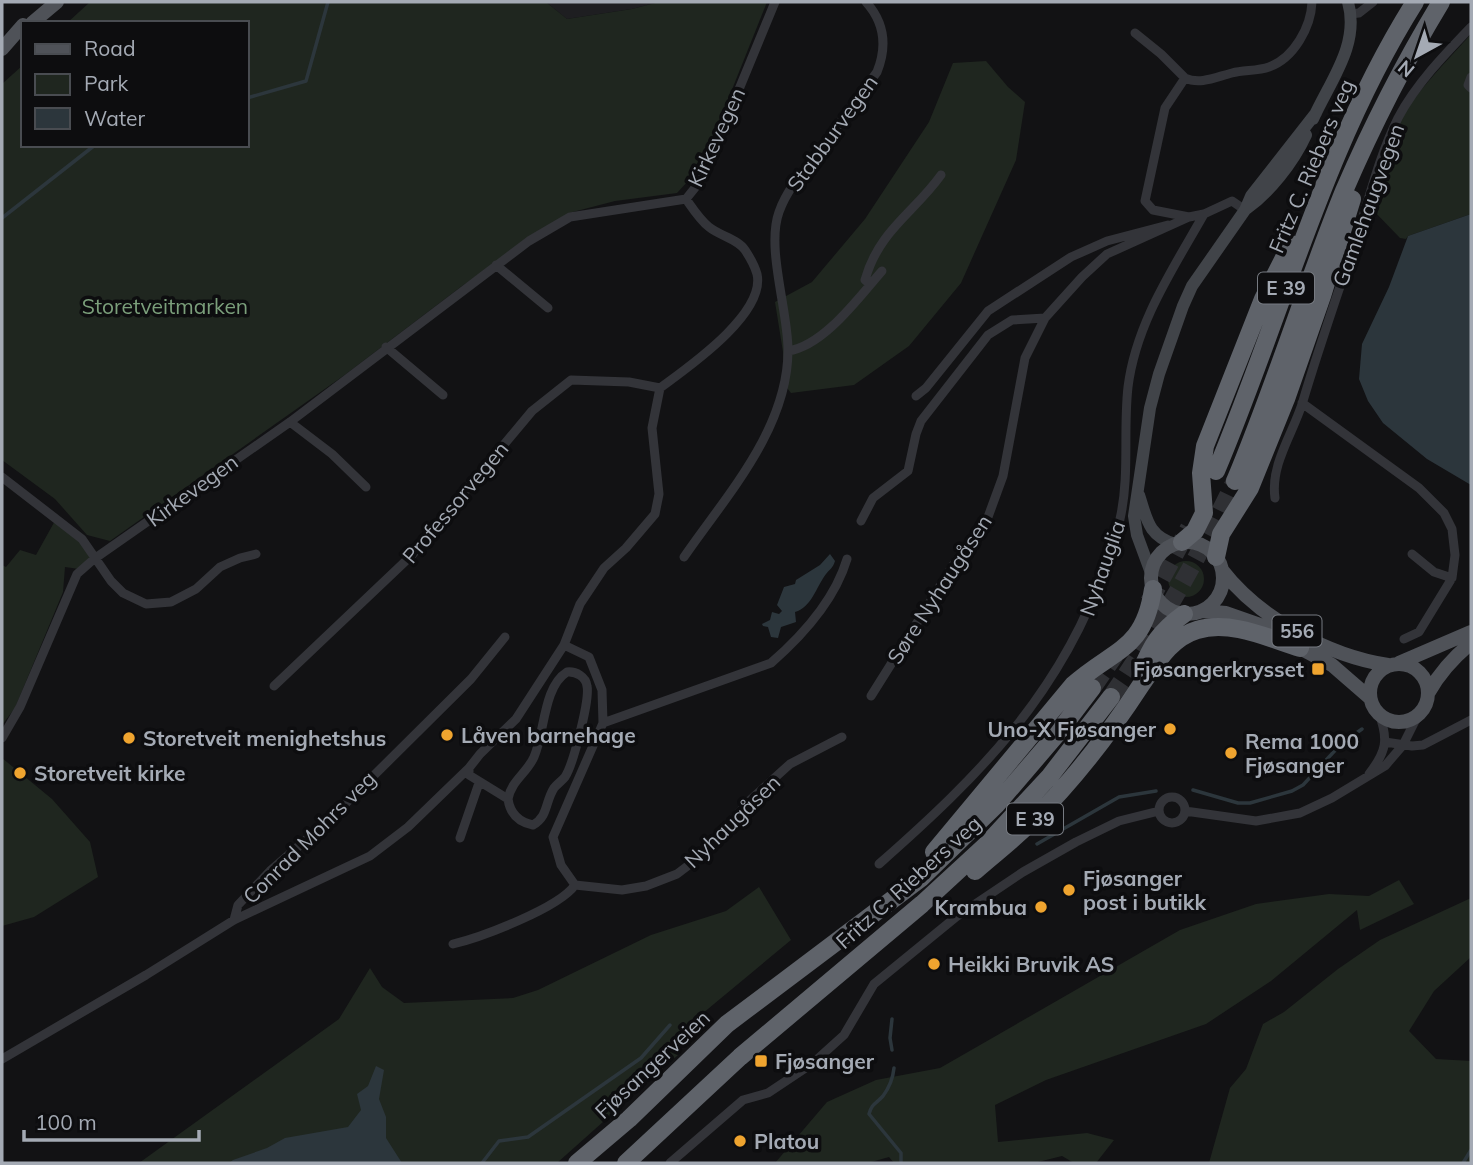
<svg xmlns="http://www.w3.org/2000/svg" width="1473" height="1165" font-family="Mulish,sans-serif">
	<rect width="100%" height="100%" fill="#121214"/>
	<path fill="#1e1e21" d="M546 2H659L632 9 567 19Z"/>
	<path fill="#1f261f" d="M90 2H546L567 19 632 9 659 2H767L701 167 677 193 615 201 569 213 462 286 346 374 110 541 87 535 55 499 2 460V84L23 65V145H247V23H67Z
		M1471 34V214L1408 236 1406 239 1400 238 1371 208C1375 187 1378 166 1386 145 1404 103 1441 68 1471 34Z
		M986 61 1008 87 1025 102 1016 160 961 283 909 346 854 385 791 393 783 383V352L775 302 812 282 865 219 929 122 953 63Z
		M56 519 95 556 86 570 65 567 63 592 15 708 2 725V565L6 567 20 550 36 555Z
		M1168 579a18 18 0 1 1 36 0a18 18 0 1 1-36 0Z
		M2 758 52 799 90 842 98 877 34 917 2 926Z
		M1399 880 1414 904 1360 930 1357 910 1271 981 1206 1024 1046 1080 995 1105 998 1142 1087 1133 1114 1140 1096 1163H1074L1062 1156 1034 1163H894L889 1157 868 1163H775L827 1102 876 1080 940 1068 1180 930 1256 904 1329 894 1369 896Z
		M759 887 791 940 673 1038 678 1055 557 1163H139L339 1019 370 968 382 987 404 1003 513 998 538 990 651 935 726 911Z
		M1471 898V957L1434 991 1409 1031 1436 1059 1471 1061V1163H1209L1230 1088 1246 1069 1263 1024 1284 1012 1338 969 1380 940Z"/>
	<path fill="#2c363c" d="M1471 214V485L1427 459 1383 423 1368 401 1359 379 1362 344 1389 287 1408 236Z
		M830 554 835 561C833 568 830 569 826 574 816 587 812 607 795 612L796 622 781 627 778 638 771 637 768 627 763 626 762 624 770 620 772 612 779 614 782 611 777 605 784 587 795 584 796 580 820 565Z
		M376 1066 384 1070 379 1099 386 1117V1138L402 1163H229L233 1160 267 1148 285 1138 348 1127 361 1110 357 1094 368 1086Z"/>
	<g fill="none" stroke-linecap="round" stroke-linejoin="round">
		<path stroke="#2c363c" stroke-width="3.5" d="M247 98 306 81 328 2
			M2 218 95 145
			M1193 790 1238 803H1250L1292 791 1303 785 1341 744 1362 729
			M1037 844 1119 797 1156 791
			M892 1050 890 1038 892 1019
			M894 1068C893 1078 889 1088 883 1096 876 1104 872 1103 869 1114L901 1153V1163
			M482 1163 499 1141 528 1137 641 1058 670 1025
			M1463 1163 1471 1150"/>
		<path stroke="#2f3034" stroke-width="18" stroke-dasharray="18 9" stroke-linecap="butt" d="M1149 602 1189 528
			M1092 688 1115 655
			M1111 697C1159 628 1199 557 1235 481"/>
		<path stroke="#333439" stroke-width="9" d="M1350 14 1359 13 1373 2
			M1135 33 1161 54 1185 78
			M1471 77 1468 85 1471 88
			M1189 217 1153 210 1145 201 1165 108 1185 78C1200 85 1216 77 1232 73 1244 70 1258 71 1269 67 1294 58 1311 27 1312 2
			M496 265 548 308
			M870 284 865 280C879 230 914 213 941 175
			M386 347 443 395
			M788 351C824 346 859 297 882 271
			M916 396 926 388 988 311 1071 257 1107 241 1168 225
			M1302 403 1419 488 1444 513 1452 529 1455 555 1452 578 1419 632 1404 639
			M290 422 332 454 366 487
			M2 477 82 539 111 581 123 593 146 604 171 602 196 589 220 567 240 558 256 554
			M1275 498C1270 464 1294 432 1303 401 1319 347 1338 293 1356 239 1369 199 1379 156 1398 118 1416 84 1445 54 1471 27
			M861 521 873 498 908 471 916 434 921 421 988 335 1012 320 1045 318
			M1412 554 1434 572 1452 578
			M684 557C726 496 788 429 788 350 788 310 766 248 779 212 787 189 805 169 820 150 839 124 858 98 877 72 887 47 885 23 866 2
			M564 645 589 657 602 690 603 723 553 837 561 865 575 885 622 890 646 886 677 874 706 852 748 802 790 764 842 737
			M274 686 412 555 532 411 571 380 629 382 660 388
			M871 696 959 556 988 517 1003 476 1025 358 1045 318 1082 277 1107 254 1189 217 1204 214 1232 201 1245 210
			M603 723 771 663C802 636 835 599 847 559
			M2 738 20 707 77 574 94 559 290 422 529 241 570 217 686 199 702 179 775 2
			M1385 742 1412 746 1423 745 1471 720
			M469 768V775L508 799C510 813 518 822 533 825 548 817 545 802 554 788 557 784 562 781 565 777 573 765 590 700 587 686 586 677 576 671 567 672 543 687 545 732 534 757 527 773 511 781 508 799
			M1369 774C1386 752 1389 740 1379 714
			M1159 810a13 13 0 1 1 26 0a13 13 0 1 1-26 0Z
			M1185 811 1256 821 1300 813 1332 798 1385 766 1403 745 1418 715
			M460 838 479 783
			M879 864C979 776 1062 693 1106 564 1111 549 1117 534 1120 519 1130 475 1123 431 1128 387 1136 323 1173 269 1204 214
			M234 920 238 905 270 871 329 820 471 679 505 637
			M453 944C482 937 559 908 575 885
			M2 1059 146 975 234 920 370 856 408 827 469 768 480 754 516 719 564 645 580 604 604 568 626 548 655 514 659 494 652 428 660 388C687 368 766 314 757 274 755 267 749 256 745 250 738 239 720 236 709 227 700 220 693 209 686 199
			M670 1163 743 1100 768 1093 813 1063 844 1035 874 984 956 917 1023 872 1076 842 1119 821 1159 811"/>
		<path stroke="#414449" stroke-width="12" d="M1313 119C1330 81 1360 45 1348 2
			M1245 210C1270 192 1293 163 1306 135
			M1139 495C1147 519 1148 536 1175 544
			M1151 573 1137 535 1134 516 1150 408 1159 374 1183 306 1192 286 1245 210 1251 196 1316 113"/>
		<path stroke="#4f5258" stroke-width="14" d="M32 23 57 2
			M2 49 23 25
			M1151 578a36 36 0 1 1 72 0a36 36 0 1 1-72 0Z
			M1222 570C1259 618 1328 656 1388 665
			M1201 611 1226 613 1274 630 1300 648 1332 665 1370 698
			M1399 663 1471 632
			M1370 693a29 29 0 1 1 58 0a29 29 0 1 1-58 0Z
			M1429 692C1440 672 1453 658 1471 643"/>
		<path stroke="#5f636a" stroke-width="18" d="M1216 471C1282 315 1324 146 1415 2
			M1235 481C1275 386 1305 287 1344 191 1372 126 1404 63 1441 2
			M1182 542 1195 531 1204 513 1201 473 1205 446 1263 299 1291 244
			M1216 557 1221 534 1250 488 1286 399 1322 296 1352 199
			M1140 673C1152 645 1159 632 1184 614
			M934 852 1073 685C1113 649 1144 651 1153 589
			M975 871C993 855 1013 840 1031 822 1073 781 1109 734 1141 685 1156 664 1170 638 1197 630 1231 620 1268 638 1300 648
			M577 1163 629 1119 727 1024 921 878 997 804 1057 734 1092 688
			M626 1163 740 1057 922 904 986 845 1050 776 1111 697"/>
	</g>
	<g fill="#efa42f" stroke="#0d0d0f" stroke-width="2.5">
		<rect x="1311" y="662" width="14" height="14" rx="3.5"/>
		<circle cx="1170" cy="729" r="7"/>
		<circle cx="447" cy="735" r="7"/>
		<circle cx="129" cy="738" r="7"/>
		<circle cx="1231" cy="753" r="7"/>
		<circle cx="20" cy="773" r="7"/>
		<circle cx="1069" cy="890" r="7"/>
		<circle cx="1041" cy="907" r="7"/>
		<circle cx="934" cy="964" r="7"/>
		<rect x="754" y="1054" width="14" height="14" rx="3.5"/>
		<circle cx="740" cy="1141" r="7"/>
	</g>
	<g text-anchor="middle" dominant-baseline="central" stroke-width="7" stroke-linejoin="round" paint-order="stroke">
		<g fill="#0d0d0f" stroke="#777b82" stroke-width="2">
			<rect x="1258" y="272.5" width="56" height="31" rx="5"/>
			<rect x="1272.5" y="615.5" width="49" height="31" rx="5"/>
			<rect x="1007" y="803.5" width="56" height="31" rx="5"/>
		</g>
		<g font-size="19" font-weight="bold" fill="#a4aab4">
			<text x="1286" y="288">E 39</text>
			<text x="1297" y="631">556</text>
			<text x="1035" y="819">E 39</text>
		</g>
		<g font-size="21" fill="#a4aab4" stroke="#0d0d0f">
			<text transform="translate(832 133) rotate(-54)">Stabburvegen</text>
			<text transform="translate(716 137) rotate(-65)">Kirkevegen</text>
			<text transform="translate(1311 166) rotate(-67)">Fritz C. Riebers veg</text>
			<text transform="translate(1368 205) rotate(-70)">Gamlehaugvegen</text>
			<text transform="translate(192 490) rotate(-36)">Kirkevegen</text>
			<text transform="translate(455 502) rotate(-50)">Professorvegen</text>
			<text transform="translate(1102 568) rotate(-71)">Nyhauglia</text>
			<text transform="translate(939 589) rotate(-57)">Søre Nyhaugåsen</text>
			<text transform="translate(732 821) rotate(-44)">Nyhaugåsen</text>
			<text transform="translate(309 837) rotate(-45)">Conrad Mohrs veg</text>
			<text transform="translate(908 882) rotate(-42)">Fritz C. Riebers veg</text>
			<text transform="translate(652 1064) rotate(-43)">Fjøsangerveien</text>
		</g>
		<g font-size="21" fill="#7b9f7b" stroke="#0d0d0f">
			<text x="165" y="306">Storetveitmarken</text>
		</g>
		<g font-size="21" font-weight="bold" fill="#a4aab4" stroke="#0d0d0f" text-anchor="start">
			<text x="1304" y="669" text-anchor="end">Fjøsangerkrysset</text>
			<text x="1156" y="729" text-anchor="end">Uno-X Fjøsanger</text>
			<text x="461" y="735">Låven barnehage</text>
			<text x="143" y="738">Storetveit menighetshus</text>
			<text x="1245" y="741">Rema 1000<tspan x="1245" dy="24">Fjøsanger</tspan></text>
			<text x="34" y="773">Storetveit kirke</text>
			<text x="1083" y="878">Fjøsanger<tspan x="1083" dy="24">post i butikk</tspan></text>
			<text x="1027" y="907" text-anchor="end">Krambua</text>
			<text x="948" y="964">Heikki Bruvik AS</text>
			<text x="775" y="1061">Fjøsanger</text>
			<text x="754" y="1141">Platou</text>
		</g>
	</g>
	<rect width="1473" height="1165" fill="none" stroke="#a4aab4" stroke-width="7"/>
	<rect x="21" y="21" width="228" height="126" fill="#0d0d0f" stroke="#494c51" stroke-width="2"/>
	<rect x="35" y="44" width="35" height="10" fill="#4f5258" stroke="#494c51" stroke-width="2"/>
	<text x="84" y="56" font-size="21" fill="#a4aab4">Road</text>
	<rect x="35" y="74" width="35" height="21" fill="#1f261f" stroke="#494c51" stroke-width="2"/>
	<text x="84" y="91" font-size="21" fill="#a4aab4">Park</text>
	<rect x="35" y="108" width="35" height="21" fill="#2c363c" stroke="#494c51" stroke-width="2"/>
	<text x="84" y="126" font-size="21" fill="#a4aab4">Water</text>
	<g transform="translate(1417 56) rotate(220)" stroke="#0d0d0f" stroke-width="5" paint-order="stroke">
	<path d="M0-5L12 26L0 18L-12 26Z" fill="#a4aab4"/>
	<text y="-10" font-size="19" font-weight="bold" text-anchor="middle" fill="#a4aab4">N</text>
	</g>
	<path d="M24 1130v10h175v-10" fill="none" stroke="#a4aab4" stroke-width="3.5"/>
	<text x="35" y="1130" font-size="21" fill="#a4aab4" stroke="#0d0d0f" stroke-width="5" paint-order="stroke">100 m</text>
</svg>
